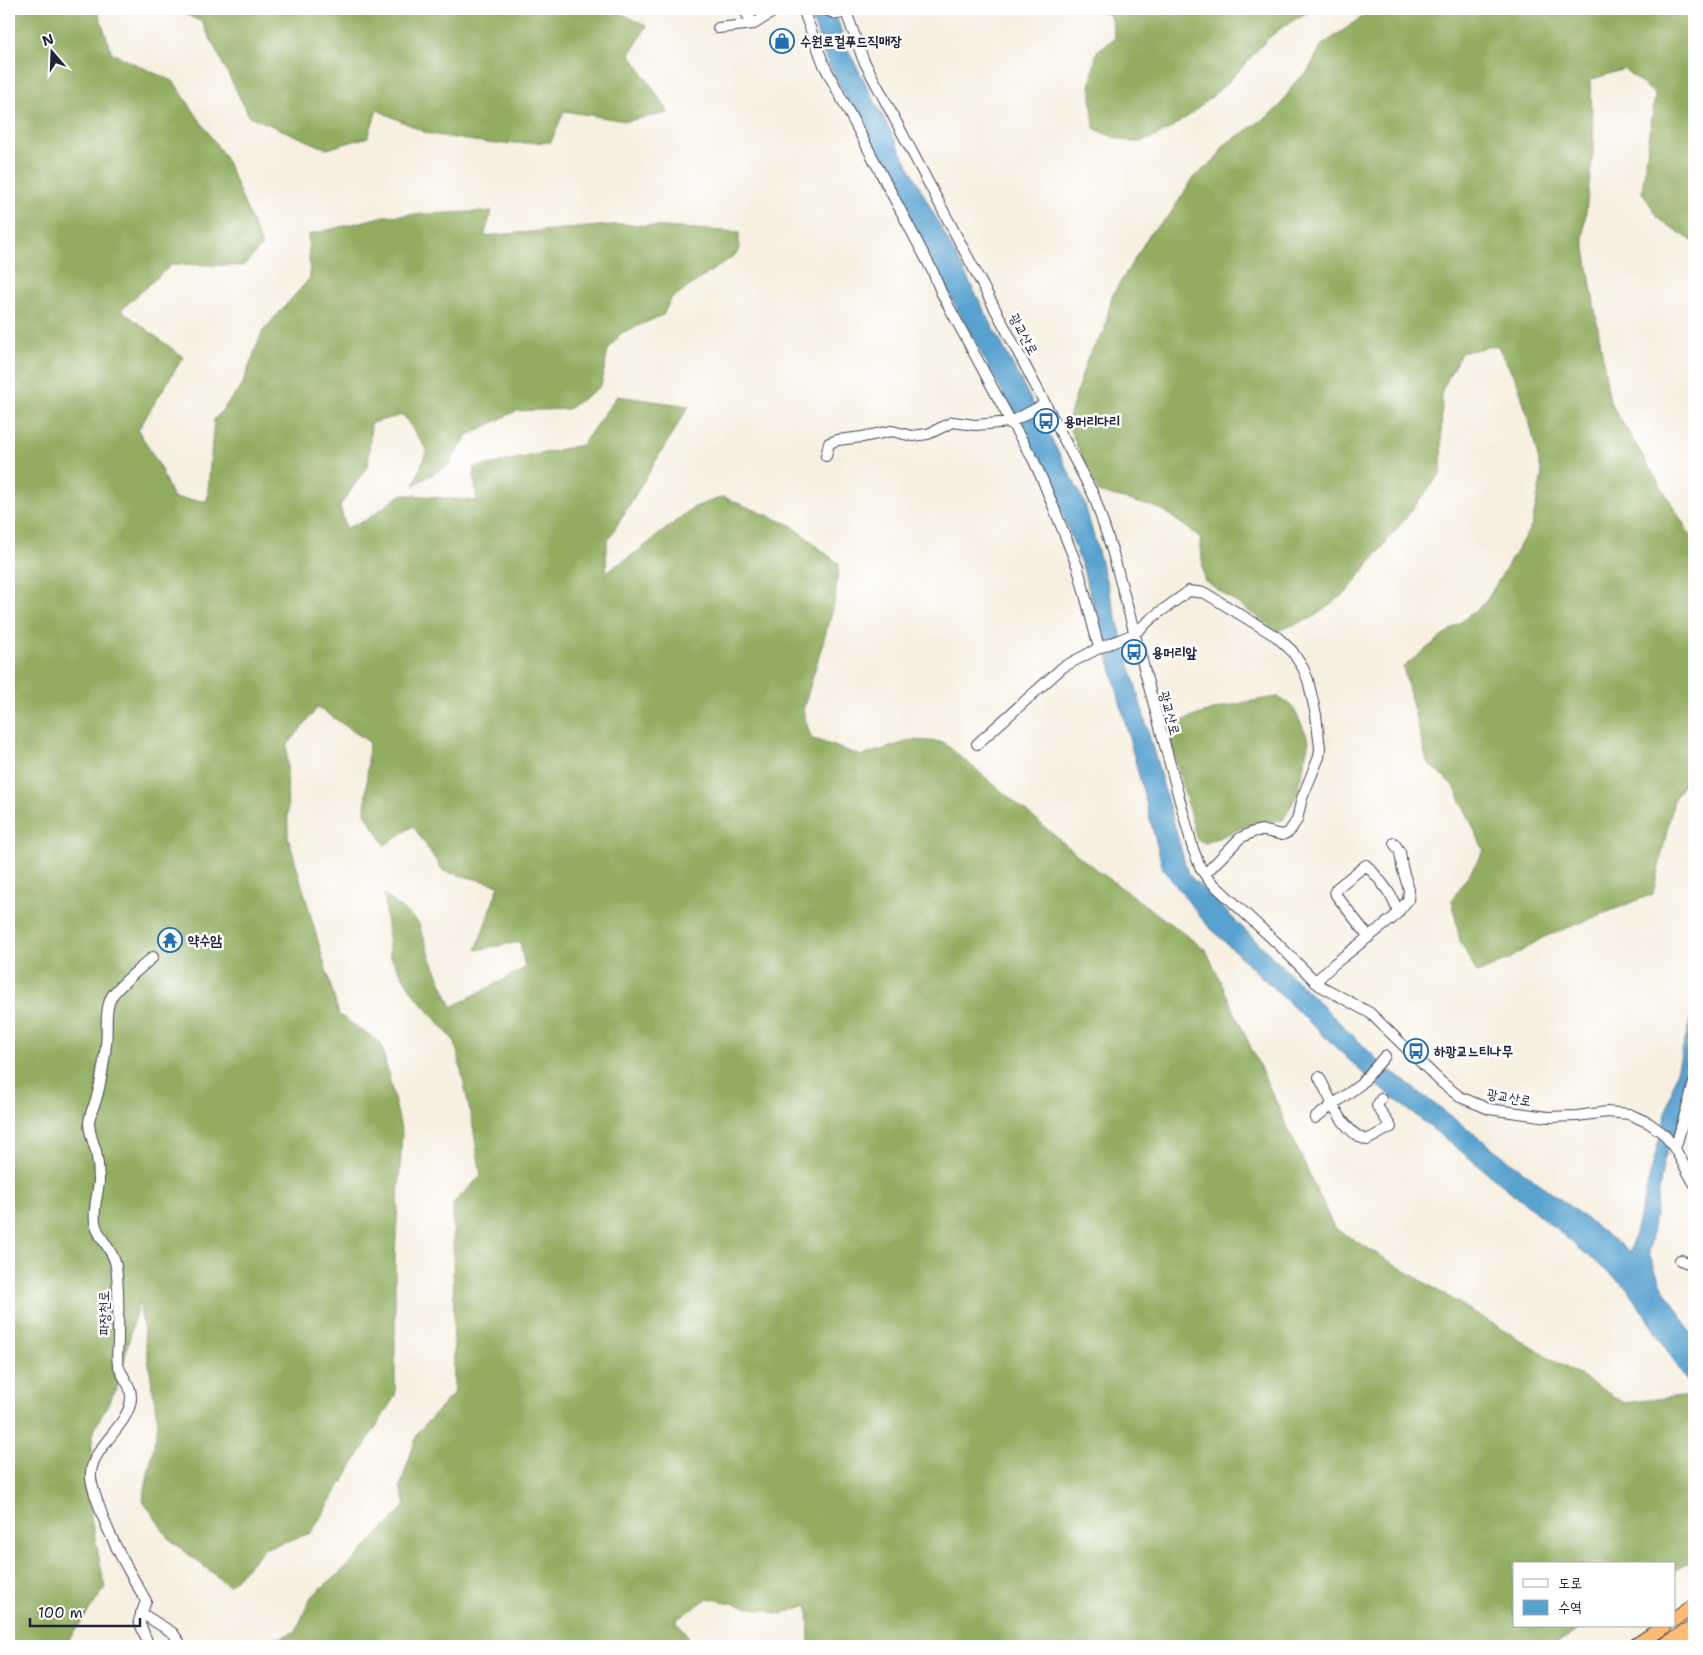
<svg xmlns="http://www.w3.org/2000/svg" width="1703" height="1655" font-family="'Shantell Sans','Poor Story',sans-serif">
	<rect width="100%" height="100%" fill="#fff"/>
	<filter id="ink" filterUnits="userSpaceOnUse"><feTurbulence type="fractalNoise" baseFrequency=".02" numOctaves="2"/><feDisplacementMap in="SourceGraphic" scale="10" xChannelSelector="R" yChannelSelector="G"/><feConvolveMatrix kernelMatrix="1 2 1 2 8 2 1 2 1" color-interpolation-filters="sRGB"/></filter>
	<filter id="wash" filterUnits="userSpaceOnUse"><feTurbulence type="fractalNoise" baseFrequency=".0096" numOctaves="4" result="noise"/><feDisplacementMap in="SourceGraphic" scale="20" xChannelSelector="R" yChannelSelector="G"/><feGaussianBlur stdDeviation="1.12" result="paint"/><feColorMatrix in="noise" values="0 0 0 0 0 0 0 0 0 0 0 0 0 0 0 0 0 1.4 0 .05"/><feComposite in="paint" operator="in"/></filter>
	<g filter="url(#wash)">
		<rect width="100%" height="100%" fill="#f7f0e1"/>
		<path fill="#92ad60" stroke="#5a684e" d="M9 9H97L112 53 174 82 226 159 262 246 243 266 172 264 121 310 183 357 138 430 158 463 173 498 207 501 214 420 242 386 262 332 310 278 308 235 385 216 492 211 484 236 622 224 739 232V252L671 299 663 315 621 333 608 350 601 386 568 409 516 411 468 435 448 465 414 485 427 450 403 415 371 423 368 465 340 506 346 528 366 520 402 494 477 501 473 468 582 445 617 396 689 406 607 542 606 572 637 552 692 508 723 497 791 525 839 564 834 605 803 710 811 738 862 756 912 740 943 742 1085 861 1206 950 1334 1228 1625 1403 1688 1395 1694 1407V1559L1674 1571V1564H1514V1626H1584L1552 1646H809L808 1605 781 1614 708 1598 676 1620 695 1646H260L296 1631 311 1597 351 1563 406 1505 400 1487 418 1432 454 1393 453 1203 481 1176 473 1126 455 1042 414 994 390 956 384 894 418 922 432 961 452 1007 525 968 520 942 476 950 499 885 443 871 413 826 385 845 365 813 369 742 318 707 287 746 288 836 339 1015 381 1043 402 1133 395 1254V1396L311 1533 264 1549 229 1586 168 1538 143 1500 158 1424 139 1300 118 1385 92 1434 91 1518 105 1588 70 1638 66 1646H9Z
			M174 9H612L647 26 630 54 669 113 626 121 564 111 551 142 494 144 429 134 377 110 368 137 327 149 249 116 202 22Z
			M1091 9H1314C1297 18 1278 28 1264 43 1253 54 1244 66 1233 77 1213 97 1166 139 1137 142 1126 143 1103 133 1094 128L1090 86 1097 51 1115 38 1110 15Z
			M1374 9H1694V242L1660 220 1642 192 1655 94 1624 69 1590 80 1594 145 1583 236 1610 402 1694 541V767L1674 799 1653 894 1542 938 1508 960 1477 973 1460 941 1452 900 1484 851 1454 786 1427 762 1403 667 1485 603 1532 525 1542 475 1531 428 1518 384 1497 345 1461 353 1442 390 1441 473 1346 593 1312 618 1277 631 1204 580 1200 537 1161 509 1098 492 1067 424 1088 356 1104 332 1112 296 1151 232 1169 216 1194 177 1216 159 1224 145 1270 115 1280 106 1295 82 1307 73 1322 45Z
			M1278 697 1293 707 1309 740 1298 793 1283 820 1251 824 1206 843 1197 840 1168 732 1170 726C1206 710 1239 702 1278 697Z"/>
		<path fill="#58a2cf" stroke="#3d6285" d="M809 9H834L846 46 1084 501 1188 874 1383 1065 1630 1252 1694 1005V1066L1678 1126 1664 1160 1649 1253 1660 1281 1694 1338V1392L1627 1288 1482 1168 1367 1077 1205 923 1163 869 1106 648 1083 569 1062 512 1047 476 1026 436 910 222 825 57Z"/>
	</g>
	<g filter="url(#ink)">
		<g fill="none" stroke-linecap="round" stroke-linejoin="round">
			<defs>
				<path id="minor" d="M743 9 754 24
					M803 9 824 65 933 272 941 292 1011 422 1033 459 1043 481 1078 568 1099 648 1134 634 1153 617 1189 591 1205 593 1277 637 1292 651 1303 668 1308 680 1316 715 1320 748 1319 757 1302 798 1297 820 1289 832 1282 835 1261 830 1253 832 1240 838 1205 874
					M823 9 837 14 846 12
					M845 9 863 59 1094 496 1112 550 1193 849 1201 869 1208 879 1277 943 1319 985 1370 1013 1441 1082 1460 1097 1489 1109 1548 1117 1577 1116 1607 1112 1629 1114 1649 1123 1664 1134 1675 1149 1694 1183
					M718 28 754 24 778 9
					M826 456 829 443 838 440 862 437 892 431 912 436 928 434 953 422 975 425 1011 422 1045 404
					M977 744 1063 667 1099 648
					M1369 937 1336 895 1335 891 1337 888 1366 865C1379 878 1393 894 1398 913
					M1315 982 1334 964 1393 918 1408 900 1409 890 1402 867 1400 852 1394 843
					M1319 1077C1330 1097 1343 1134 1367 1140L1391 1127 1377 1106 1381 1099
					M1315 1118 1361 1084 1385 1056
					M1675 1149 1694 1083
					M1680 1260 1694 1265
					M141 1613 173 1633 182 1646
					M149 1646 139 1621 146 1601C128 1569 109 1538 98 1503 95 1495 92 1487 91 1478 88 1449 129 1427 131 1399 132 1384 121 1377 118 1364 116 1357 118 1348 118 1341 118 1319 120 1283 115 1262 111 1247 97 1237 95 1222 93 1208 98 1194 99 1181 99 1171 98 1161 96 1151 93 1141 89 1133 89 1122 90 1114 93 1108 96 1100 101 1083 104 1063 106 1045 108 1029 104 1010 112 996 117 987 143 966 153 957"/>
				<path id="highway" d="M1674 1620 1694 1606
					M1635 1646 1665 1626
					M1663 1646 1694 1627
					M1689 1646 1694 1643"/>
			</defs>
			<use href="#minor" stroke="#424154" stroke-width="12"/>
			<use href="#highway" stroke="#424154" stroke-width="16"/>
			<use href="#minor" stroke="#fff" stroke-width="10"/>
			<use href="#highway" stroke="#ffbb71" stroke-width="14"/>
		</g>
	</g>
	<defs>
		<symbol id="shop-ring" viewBox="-11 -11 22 22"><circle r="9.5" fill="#fff" stroke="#1f6fb2" stroke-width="1.5"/><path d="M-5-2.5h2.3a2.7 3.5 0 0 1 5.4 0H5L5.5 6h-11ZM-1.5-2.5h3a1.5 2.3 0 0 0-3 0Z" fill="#1f6fb2"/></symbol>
		<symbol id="bus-ring" viewBox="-11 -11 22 22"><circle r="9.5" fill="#fff" stroke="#1f6fb2" stroke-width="1.5"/><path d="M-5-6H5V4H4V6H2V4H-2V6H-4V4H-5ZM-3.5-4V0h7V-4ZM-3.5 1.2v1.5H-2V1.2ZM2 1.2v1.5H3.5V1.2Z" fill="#1f6fb2"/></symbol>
		<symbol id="temple-ring" viewBox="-11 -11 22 22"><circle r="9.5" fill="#fff" stroke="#1f6fb2" stroke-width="1.5"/><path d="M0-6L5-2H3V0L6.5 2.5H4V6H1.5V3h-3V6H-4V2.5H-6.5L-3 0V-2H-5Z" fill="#1f6fb2"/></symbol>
	</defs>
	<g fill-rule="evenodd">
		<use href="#shop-ring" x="768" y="27" width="28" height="28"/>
		<use href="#bus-ring" x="1032" y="407" width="28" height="28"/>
		<use href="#bus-ring" x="1120" y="638" width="28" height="28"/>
		<use href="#temple-ring" x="156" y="926" width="28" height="28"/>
		<use href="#bus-ring" x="1402" y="1037" width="28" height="28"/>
	</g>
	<g text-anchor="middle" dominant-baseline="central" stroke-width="5" stroke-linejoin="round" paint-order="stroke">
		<g font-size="14" font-weight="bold" fill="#22223b" stroke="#fff" text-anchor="start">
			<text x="800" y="41">수원로컬푸드직매장</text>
			<text x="1064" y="421">용머리다리</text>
			<text x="1152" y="652">용머리앞</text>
			<text x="188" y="940">약수암</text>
			<text x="1434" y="1051">하광교느티나무</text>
		</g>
		<g font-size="14" fill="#22223b" stroke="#fff">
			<text transform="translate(1024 334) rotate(62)">광교산로</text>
			<text transform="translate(1170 713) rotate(75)">광교산로</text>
			<text transform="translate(1509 1097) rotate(10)">광교산로</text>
			<text transform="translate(104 1313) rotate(-91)">파장천로</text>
		</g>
	</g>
	<rect width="1703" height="1655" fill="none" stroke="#fff" stroke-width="30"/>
	<rect x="1513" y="1562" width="162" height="65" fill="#ffffff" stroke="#a7a7b1"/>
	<rect x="1523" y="1579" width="25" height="8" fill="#ffffff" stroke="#a7a7b1"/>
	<text x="1558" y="1588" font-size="15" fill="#22223b">도로</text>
	<rect x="1523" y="1600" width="25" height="15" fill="#58a2cf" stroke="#a7a7b1"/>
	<text x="1558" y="1612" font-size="15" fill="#22223b">수역</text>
	<g transform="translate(52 52) rotate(341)" stroke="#ffffff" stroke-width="4" paint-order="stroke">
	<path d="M0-4L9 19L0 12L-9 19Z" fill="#22223b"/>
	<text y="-8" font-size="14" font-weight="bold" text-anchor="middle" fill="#22223b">N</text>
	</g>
	<path d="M30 1618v8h110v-8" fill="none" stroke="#22223b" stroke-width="2.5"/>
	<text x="38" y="1618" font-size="15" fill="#22223b" stroke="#ffffff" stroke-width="4" paint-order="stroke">100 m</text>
</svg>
